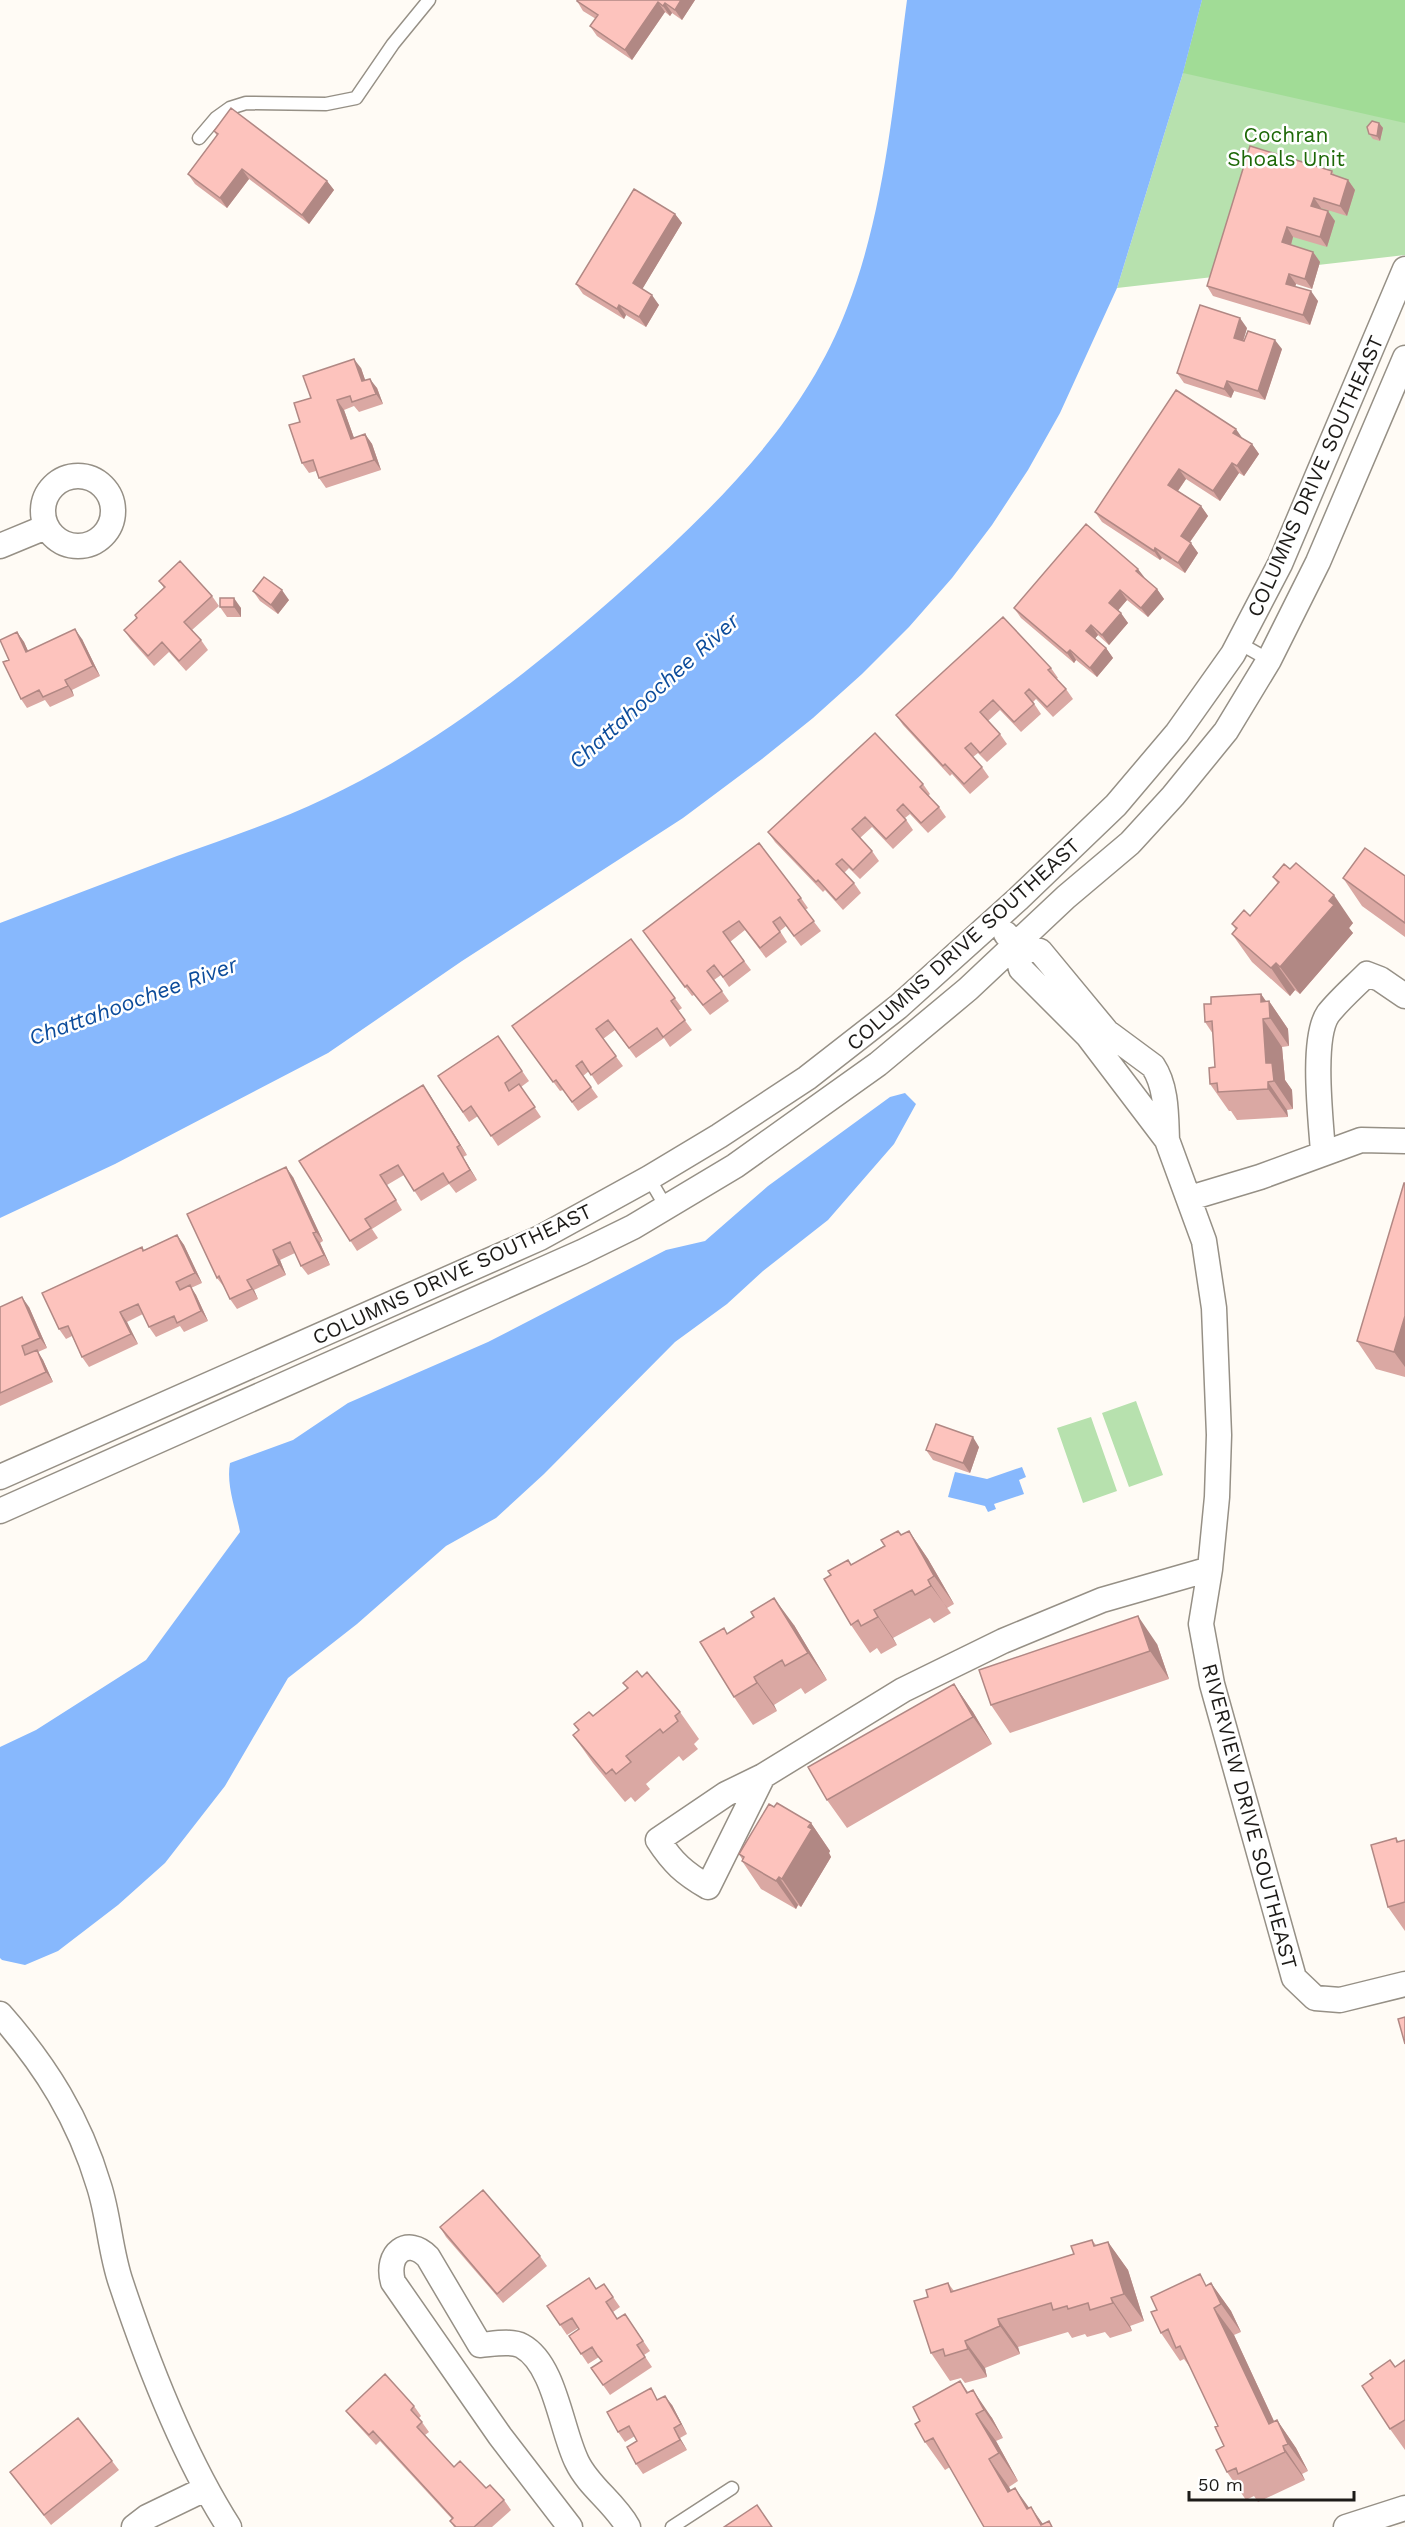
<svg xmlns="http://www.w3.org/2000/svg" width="1405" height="2527" font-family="'Work Sans',sans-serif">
	<rect width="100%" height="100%" fill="#fffbf5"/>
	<path fill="#b7e1ae" d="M1202 0H1405V255L1117 288 1183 73Z
		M1136 1401 1163 1475 1129 1487 1102 1413Z
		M1091 1417 1117 1491 1083 1503 1057 1428Z"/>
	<path fill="#a1dc96" d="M1202 0H1405V123L1183 73Z"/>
	<path fill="#87b8fd" d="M907 0H1202L1183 73 1117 288 1060 413 1028 470 992 525 952 578 909 627 862 674 813 718 762 759 683 818 462 961 328 1053 115 1164 0 1218V923C59 901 117 878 177 856 227 838 278 821 326 798 438 745 536 667 628 585 716 506 804 421 847 308 885 210 893 104 907 0Z
		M905 1093 916 1104 894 1144 828 1220 763 1271 727 1304 675 1342 544 1474 496 1518 446 1546 357 1624 288 1678 225 1786 165 1863 118 1905 58 1951 25 1965 2 1960 0 1958V1747L36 1730 146 1660 240 1532C236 1509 226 1486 230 1463L293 1440 348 1403 488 1342 666 1250 705 1241 768 1186 890 1097Z
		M1022 1467 1026 1477 1019 1480 1024 1494 994 1504 996 1509 988 1512 985 1506 948 1497 955 1472 987 1479Z"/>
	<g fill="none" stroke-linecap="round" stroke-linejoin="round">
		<defs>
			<path id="service" d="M199 138 216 118 230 108 246 103 326 104 356 98 393 44 429 0
				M1239 643 1269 660
				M649 1178 666 1207
				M672 2527 732 2488"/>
			<path id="minor" d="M43 511a35 35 0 1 1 70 0a35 35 0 1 1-70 0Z
				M0 546 46 527
				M1006 934 1015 944 1021 969 1088 1036 1167 1140 1204 1241 1214 1308 1219 1435 1217 1497 1210 1569 1201 1624 1212 1684 1294 1978 1315 1998 1340 2000 1405 1984
				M1015 944 1040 951 1107 1032 1153 1066C1167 1087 1166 1116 1167 1140
				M1323 1152C1321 1121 1311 1039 1328 1014 1339 1000 1354 987 1367 974L1380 979 1405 996
				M1190 1198 1260 1177 1361 1140 1405 1141
				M0 1477 540 1238 649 1178 719 1136 807 1078 898 1007 1018 899 1116 805 1177 733 1233 654 1280 564 1405 269
				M0 1511 582 1252 633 1227 735 1166 878 1064 968 989 1066 897 1130 843 1173 796 1226 731 1269 660 1318 562 1405 358
				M763 1776 708 1887C684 1873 673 1863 658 1840L726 1794 763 1776 903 1690 1003 1641 1102 1600 1210 1569
				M0 2014C46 2066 79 2119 99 2186 109 2217 110 2251 121 2283 148 2364 183 2455 229 2527
				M134 2527 147 2517 205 2489
				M570 2527 500 2436 393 2282C385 2253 408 2236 428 2257L480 2345C493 2344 511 2340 522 2346 555 2364 561 2430 577 2462 589 2487 614 2502 628 2527
				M1346 2527 1405 2508"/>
		</defs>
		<use href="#service" stroke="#969086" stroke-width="15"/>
		<use href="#minor" stroke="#969086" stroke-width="27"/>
		<use href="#service" stroke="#fff" stroke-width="12"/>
		<use href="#minor" stroke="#fff" stroke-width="24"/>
	</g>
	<path fill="#daa8a3" d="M577 0H695L682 20 672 13 670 16 665 12 632 60 597 36 590 26 596 19 583 11 577 1Z
		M1379 123 1383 128 1380 141 1373 139 1369 134Z
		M214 131 327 181 334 190 309 224 249 179 227 208 195 184 188 174 217 136Z
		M1332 171 1335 176 1348 180 1355 190 1347 216 1321 208H1320L1335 221 1327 247 1293 237 1291 245 1313 252 1320 262 1312 289 1296 284 1295 287 1318 301 1310 325 1213 296 1207 286Z
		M675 214 682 223 642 289 659 305 646 327 626 315 624 319 583 294 576 284Z
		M1247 328 1243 341 1282 349 1265 400 1234 391 1231 398 1184 383 1177 373Z
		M361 368 365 380 377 388 383 404 359 412 354 406 344 410 354 438 365 434 372 444 381 470 326 488 319 478 316 471 309 473 302 463 311 398Z
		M1242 438 1252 444 1259 454 1244 476 1239 473 1220 501 1186 479 1178 491 1201 506 1208 516 1190 542 1198 553 1185 573 1162 558 1160 560 1102 522 1095 512Z
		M1145 579 1157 589 1164 599 1148 617 1127 600 1118 610 1128 623 1109 645 1098 635 1095 638 1106 648 1113 658 1097 677 1076 660 1074 663 1021 618 1014 608Z
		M159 581 212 596 219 606 192 630 201 640 208 650 186 671 169 652 154 666 131 640 124 630 137 618 164 588Z
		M253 591 289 600 278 614 260 601Z
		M220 598 241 608V617H227L220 607Z
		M17 632 24 642 28 651 82 639 100 676 72 690 74 696 50 707 45 700 27 708 21 699 9 660Z
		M1051 668 1058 678 1056 679 1066 689 1073 699 1053 717 1036 699 1033 702 1041 714 1021 732 1000 710 988 721 1000 734 1007 744 987 762 978 753 973 757 982 767 989 777 970 794 952 774 950 776 903 725 896 715Z
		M923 784 930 794 928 796 939 807 946 817 928 833 910 814 905 818 913 830 893 849 872 827 860 838 872 851 879 861 860 879 849 868 844 873 854 883 861 893 843 910 825 890 823 892 775 842 768 832Z
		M1405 876V937L1362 906 1343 878Z
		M1273 877 1353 923 1349 928 1353 933 1300 994 1295 990 1290 996 1252 962 1232 934 1236 930 1232 924 1250 916 1278 884Z
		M801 898 808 908 805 910 821 931 801 946 786 926 780 931 787 942 766 958 745 930 730 942 751 970 729 987 721 975 714 980 729 1001 710 1015 694 995 692 996 643 931Z
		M631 939 682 1008 678 1011 692 1030 670 1047 664 1038 636 1058 615 1030 603 1039 623 1066 598 1085 589 1071 583 1076 598 1097 578 1111 563 1090 560 1091 512 1026Z
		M1261 994 1266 1001H1269L1288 1029 1289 1046 1282 1047 1285 1080 1292 1090 1293 1109 1287 1110 1288 1117 1237 1120 1231 1111H1229L1210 1084 1215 1067 1213 1034 1205 1022 1211 1004Z
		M498 1036 529 1081 521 1087 541 1117 498 1146 478 1116 469 1122 438 1076Z
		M423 1085 467 1155 463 1157 477 1180 456 1193 449 1184 421 1201 404 1175 387 1185 402 1210 372 1229 378 1238 357 1251 299 1161Z
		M293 1177 323 1241 320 1243 330 1265 308 1275 301 1266 295 1253 280 1260 286 1275 254 1290 258 1299 237 1309 230 1299 224 1287 217 1278Z
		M1405 1183V1377L1376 1369 1357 1341Z
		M177 1235 184 1245 202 1283 191 1288 196 1295 208 1321 184 1332 180 1326 156 1337 149 1327 143 1314 127 1322 138 1344 89 1367 82 1357 72 1336 66 1339 59 1329 142 1247 144 1250Z
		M0 1307H29L47 1348 38 1352 43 1360 53 1382 0 1406Z
		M979 1447 970 1473 933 1460 926 1450Z
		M909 1531 928 1559 954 1604 947 1608 951 1613 934 1623 930 1618 893 1638 897 1645 881 1654 877 1648 870 1653 851 1625V1565Z
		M794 1625 827 1680 805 1694 801 1688 774 1705 777 1711 753 1725 734 1697 728 1634Z
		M1157 1644 1169 1679 1010 1733 991 1705Z
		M642 1677 680 1712 699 1739 694 1744 698 1749 683 1761 679 1756 646 1784 650 1789 635 1802 631 1797 625 1802 593 1763 573 1735 579 1730 574 1724 593 1716 627 1688 623 1683Z
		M954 1684 973 1712 992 1744 847 1828 827 1800Z
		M811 1823 830 1851 829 1853 831 1857 801 1907 798 1905 796 1909 761 1889 742 1861V1859L739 1854Z
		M1396 1838 1399 1842 1405 1840V1931L1388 1907Z
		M440 2227 540 2256 547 2266 503 2303 446 2237Z
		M1092 2240 1096 2245 1108 2242 1128 2270 1144 2321 1130 2326 1132 2331 1110 2338 1105 2332 1087 2337 1085 2334 1072 2338 1068 2332 1018 2347 1020 2354 985 2368 987 2377 965 2383 961 2378 950 2381 931 2353 928 2297 948 2283 954 2291 1074 2254Z
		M1211 2283 1231 2311 1241 2332 1234 2335 1274 2421 1277 2420 1296 2448 1308 2471 1302 2474 1305 2480 1258 2502 1254 2496 1246 2500 1227 2472 1224 2446 1218 2426 1192 2370 1184 2359 1180 2361 1161 2333 1208 2285Z
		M604 2284 620 2307 613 2312 617 2319 625 2314 650 2351 644 2355 652 2367 610 2395 591 2368 602 2361 599 2357 588 2364 569 2336 579 2329 578 2328 567 2335 547 2306 596 2289Z
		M1405 2360V2450L1390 2429 1395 2367Z
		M960 2381 968 2392 992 2418 1003 2438 996 2441 1018 2481 1009 2487 1011 2491 1029 2508 1043 2524 1053 2527H984L950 2467 945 2470 925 2442 920 2421Z
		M658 2399 672 2405 687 2434 680 2438 687 2450 643 2474 636 2464 637 2441 635 2436 625 2442 618 2432Z
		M414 2406 421 2416 419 2418 429 2432 425 2435 454 2467 504 2500 511 2510 492 2527H454L450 2521 452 2519 380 2441 376 2445 353 2420 346 2411Z
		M112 2461 119 2470 51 2525 10 2472Z"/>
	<path fill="#b18884" d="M681 0H695L682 20 675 10Z
		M658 2 665 12 632 60 625 50Z
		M665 3 672 13 670 16 663 6Z
		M1379 123 1383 128 1380 141 1377 136Z
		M242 169 249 179 227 208 220 198Z
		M1348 180 1355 190 1347 216 1340 206Z
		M327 181 334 190 309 224 302 215Z
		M1314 198 1321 208 1318 215 1311 206Z
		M1328 211 1335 221 1327 247 1320 237Z
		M675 214 682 223 640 293 633 283Z
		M1287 227 1293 237 1289 252 1282 242Z
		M1313 252 1320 262 1312 289 1305 279Z
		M1289 274 1296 284 1293 294 1286 284Z
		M1311 291 1318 301 1310 325 1303 315Z
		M652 295 659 305 646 327 639 317Z
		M619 305 626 315 624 319 617 309Z
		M1240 318 1247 328 1241 348 1234 338Z
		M1275 340 1282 349 1265 400 1258 391Z
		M354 359 361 368 369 391 362 381Z
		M370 379 377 388 383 404 376 394Z
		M1227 381 1234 391 1231 398 1224 389Z
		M337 400 344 410 358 449 351 439Z
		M1236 429 1243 439 1233 433Z
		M365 434 372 444 381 470 374 460Z
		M1252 444 1259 454 1244 476 1237 466Z
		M1232 463 1239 473 1220 501 1213 491Z
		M1179 469 1186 479 1175 495 1168 485Z
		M1201 506 1208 516 1187 546 1181 536Z
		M1191 543 1198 553 1185 573 1178 563Z
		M1155 548 1162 558 1160 560 1154 551Z
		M1138 569 1145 578 1136 571Z
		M1157 589 1164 599 1148 617 1141 608Z
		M282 590 289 600 278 614 271 605Z
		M1120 590 1127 600 1116 613 1109 603Z
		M234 598 241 608V617L234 607Z
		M1121 613 1128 623 1109 645 1102 635Z
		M1091 625 1098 635 1093 641 1086 631Z
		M75 629 82 639 100 676 93 666Z
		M17 632 24 642 33 662 26 652Z
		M1106 648 1113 658 1097 677 1090 668Z
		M1070 650 1076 660 1074 663 1067 653Z
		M65 680 72 690 74 696 68 686Z
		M1334 895 1353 923 1349 928 1353 933 1300 994 1280 967Z
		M1276 963 1295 990 1290 996 1271 968Z
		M1261 994 1269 1006V1001L1288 1029 1289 1046 1270 1018 1261 1002Z
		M1263 1019 1282 1047 1285 1080 1292 1090 1293 1109 1274 1081 1266 1063Z
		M1268 1082 1287 1110 1288 1117 1268 1089Z
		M423 1085 430 1095 467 1155 460 1145Z
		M457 1147 463 1157 477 1180 470 1170Z
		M286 1167 293 1177 323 1241 316 1232Z
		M313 1233 320 1243 330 1265 324 1255Z
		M177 1235 184 1245 202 1283 195 1273Z
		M273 1250 280 1260 286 1275 279 1265Z
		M247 1280 254 1290 258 1299 252 1289Z
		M190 1285 196 1295 208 1321 201 1311Z
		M22 1297 29 1307 47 1348 40 1338Z
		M120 1312 127 1322 138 1344 131 1334Z
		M1405 1316V1367L1394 1352Z
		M37 1350 43 1360 53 1382 46 1372Z
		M973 1437 979 1447 970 1473 963 1463Z
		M909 1531 928 1559 954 1604 934 1576Z
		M928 1580 947 1608 951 1613 931 1586Z
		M774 1598 794 1625 827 1680 808 1653Z
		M874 1610 893 1638 897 1645 878 1617Z
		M1138 1616 1157 1644 1169 1679 1150 1651Z
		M754 1677 774 1705 777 1711 757 1683Z
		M954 1684 973 1712 992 1744 973 1717Z
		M811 1823 830 1851 829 1853 831 1857 801 1907 782 1879Z
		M779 1877 798 1905 796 1909 776 1881Z
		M1108 2242 1128 2270 1144 2321 1124 2294Z
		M1211 2283 1231 2311 1241 2332 1221 2304Z
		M1111 2298 1130 2326 1132 2331 1113 2303Z
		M1214 2308 1234 2335 1285 2445 1269 2424Z
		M998 2319 1018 2347 1020 2354 1000 2326Z
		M965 2341 985 2368 987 2377 968 2349Z
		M973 2390 992 2418 1003 2438 984 2410Z
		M665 2396 672 2405 687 2434 681 2424Z
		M976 2414 996 2441 1018 2481 999 2453Z
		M1277 2420 1296 2448 1308 2471 1288 2444Z
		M674 2428 680 2438 687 2450 680 2440Z
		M1283 2446 1302 2474 1305 2480 1285 2452Z
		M989 2459 1009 2487 1027 2520 1008 2492Z
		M1015 2488 1035 2516 1027 2509Z
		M1031 2507 1045 2527H1043Z"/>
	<path fill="#fdc3bd" stroke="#b18884" stroke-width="1.5" d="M577 0H681L675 10 665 3 663 6 658 2 625 50 590 26 598 15 577 1Z
		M231 108 327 181 302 215 242 169 220 198 188 174 218 134 214 131Z
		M1372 121 1379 123 1377 136 1369 134 1367 127Z
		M1250 146 1332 171 1331 174 1348 180 1340 206 1314 198 1311 206 1328 211 1320 237 1287 227 1282 242 1313 252 1305 279 1289 274 1286 284 1311 291 1303 315 1207 286Z
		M634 189 675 214 633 283 652 295 639 317 619 305 617 309 576 284Z
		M1200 305 1240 318 1234 338 1244 341 1248 331 1275 340 1258 391 1227 381 1224 389 1177 373Z
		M354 359 362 381 370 379 376 394 352 402 350 396 337 400 351 439 365 434 374 460 319 478 313 460 302 463 289 425 300 422 294 403 311 398 303 376Z
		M1176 390 1236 429 1233 433 1252 444 1237 466 1232 463 1213 491 1179 469 1168 485 1201 506 1181 536 1191 543 1178 563 1155 548 1154 551 1095 512Z
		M1086 524 1138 569 1136 571 1157 589 1141 608 1120 590 1109 603 1121 613 1102 635 1091 625 1086 631 1106 648 1090 668 1070 650 1067 653 1014 608Z
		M180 561 212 596 184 622 201 640 179 661 162 642 148 656 124 630 137 618 135 615 165 587 159 581Z
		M264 577 282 590 271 605 253 591Z
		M220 598H234V607H220Z
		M1003 617 1051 668 1048 670 1066 689 1047 707 1029 689 1025 693 1034 704 1014 722 993 700 980 712 1000 734 980 753 971 743 965 748 982 767 964 784 945 764 943 766 896 715Z
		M75 629 93 666 65 680 68 686 43 697 39 690 21 699 3 662 9 660 0 640 17 632 26 652Z
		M875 733 923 784 920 787 939 807 921 823 903 804 897 810 906 820 886 839 865 817 852 829 872 851 853 870 842 859 836 864 854 883 836 900 818 880 816 882 768 832Z
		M759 843 801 898 798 900 814 921 794 936 780 917 773 922 780 932 760 948 739 921 723 932 744 961 723 977 714 965 707 971 722 991 703 1005 687 985 685 987 643 931Z
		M1365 848 1405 876V923L1343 878Z
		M1296 863 1334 895 1329 901 1334 905 1280 967 1276 963 1271 968 1232 934 1237 928 1232 924 1244 910 1250 916 1279 882 1273 877 1284 864 1290 869Z
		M631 939 675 998 671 1001 685 1020 663 1037 657 1028 629 1048 608 1020 596 1029 616 1056 591 1075 582 1061 576 1066 591 1087 572 1102 556 1080 553 1082 512 1026Z
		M1261 994V1002L1269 1001 1270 1018 1263 1019 1266 1063H1272L1274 1081 1268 1082V1089L1218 1092 1217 1083 1210 1084 1209 1068 1215 1067 1212 1021 1205 1022 1204 1004H1211V997Z
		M498 1036 522 1071 505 1083 509 1091 519 1084 535 1107 491 1136 471 1106 463 1112 438 1076Z
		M423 1085 460 1145 457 1147 470 1170 449 1183 443 1173 414 1191 398 1165 380 1175 396 1200 365 1219 371 1228 350 1241 299 1161Z
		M286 1167 316 1232 313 1233 324 1255 301 1266 290 1242 273 1250 279 1265 247 1280 252 1289 230 1299 219 1276 217 1278 187 1214Z
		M1404 1183H1405V1316L1394 1352 1357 1341Z
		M177 1235 195 1273 176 1282 180 1290 190 1285 201 1311 177 1323 174 1316 149 1327 138 1304 120 1312 131 1334 82 1357 68 1326 59 1329 42 1293 142 1247 143 1251Z
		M22 1297 40 1338 22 1346 25 1355 37 1350 46 1372 0 1393V1307Z
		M936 1424 973 1437 963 1463 926 1450Z
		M898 1531 901 1535 909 1531 934 1576 928 1580 931 1586 915 1595 912 1590 874 1610 878 1617 861 1626 858 1620 851 1625 824 1579 831 1575 828 1571 848 1560 851 1565 885 1546 881 1540Z
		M774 1598 808 1653 785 1666 782 1660 754 1677 757 1683 734 1697 700 1642 724 1628 727 1634 754 1617 751 1612Z
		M1138 1616 1150 1651 991 1705 979 1670Z
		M637 1671 642 1677 647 1672 680 1712 675 1716 678 1721 663 1733 660 1729 626 1756 631 1762 616 1774 612 1769 606 1774 573 1735 579 1730 574 1724 589 1712 593 1716 628 1688 623 1683Z
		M954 1684 973 1717 827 1800 808 1767Z
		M777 1803 811 1823 808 1827 812 1829 782 1879 779 1877 776 1881 742 1861 744 1857 739 1854 769 1804 774 1807Z
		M1396 1838 1397 1842 1405 1840V1902L1388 1907 1371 1845Z
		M1405 2017V2044L1398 2019Z
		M483 2190 540 2256 497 2294 440 2227Z
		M1092 2240 1094 2246 1108 2242 1124 2294 1111 2298 1113 2303 1090 2310 1088 2303 1068 2309 1067 2306 1053 2310 1051 2303 998 2319 1000 2326 965 2341 968 2349 945 2356 943 2349 931 2353 914 2301 928 2297 926 2290 948 2283 951 2292 1074 2254 1071 2246Z
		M1200 2274 1206 2286 1211 2283 1221 2304 1214 2308 1269 2424 1277 2420 1288 2444 1283 2446 1285 2452 1238 2474 1236 2468 1227 2472 1216 2450 1224 2446 1215 2427 1218 2426 1180 2346 1176 2348 1168 2329 1161 2333 1151 2312 1157 2310 1151 2297Z
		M589 2278 596 2289 604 2284 613 2297 606 2302 617 2319 625 2314 643 2341 637 2345 645 2357 603 2385 591 2368 602 2361 597 2355 592 2347 581 2354 569 2336 579 2329 572 2318 560 2325 547 2306Z
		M1390 2360 1395 2367 1405 2360V2420L1390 2429 1362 2386 1373 2378 1370 2374Z
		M385 2374 414 2406 411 2410 422 2422 417 2427 454 2467 460 2461 486 2488 490 2485 504 2500 474 2527H456L450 2521 453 2518 373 2431 369 2435 346 2411Z
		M960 2381 967 2393 973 2390 984 2410 976 2414 999 2453 989 2459 1008 2492 1015 2488 1027 2509 1031 2507 1041 2525 1049 2521 1052 2527H984L933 2438 925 2442 915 2424 920 2421 913 2407Z
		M651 2388 657 2400 665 2396 681 2424 674 2428 680 2440 636 2464 627 2447 637 2441 629 2426 618 2432 607 2412Z
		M78 2418 112 2461 44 2515 10 2472Z
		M757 2505 772 2527H724Z"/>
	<g text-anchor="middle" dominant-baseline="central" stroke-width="5" stroke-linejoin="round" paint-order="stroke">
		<g font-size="21" fill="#1d6807" stroke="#fff">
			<text x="1286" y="134">Cochran<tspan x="1286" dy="24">Shoals Unit</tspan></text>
		</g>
		<g font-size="21" fill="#1d1b18" stroke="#fff">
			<text transform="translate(1315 476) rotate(-66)">COLUMNS DRIVE SOUTHEAST</text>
			<text transform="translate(963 944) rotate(-42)">COLUMNS DRIVE SOUTHEAST</text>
			<text transform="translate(452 1274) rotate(-25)">COLUMNS DRIVE SOUTHEAST</text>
			<text transform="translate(1250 1816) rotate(75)">RIVERVIEW DRIVE SOUTHEAST</text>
		</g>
		<g font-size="22" font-style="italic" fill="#0c4c9b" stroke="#fff">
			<text transform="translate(654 691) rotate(-42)">Chattahoochee River</text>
			<text transform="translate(133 1001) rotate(-20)">Chattahoochee River</text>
		</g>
	</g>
	<path d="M1189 2491v9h165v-9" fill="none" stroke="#1d1b18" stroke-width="3"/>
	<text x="1198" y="2491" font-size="18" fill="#1d1b18" stroke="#ffffff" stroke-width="4.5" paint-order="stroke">50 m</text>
</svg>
